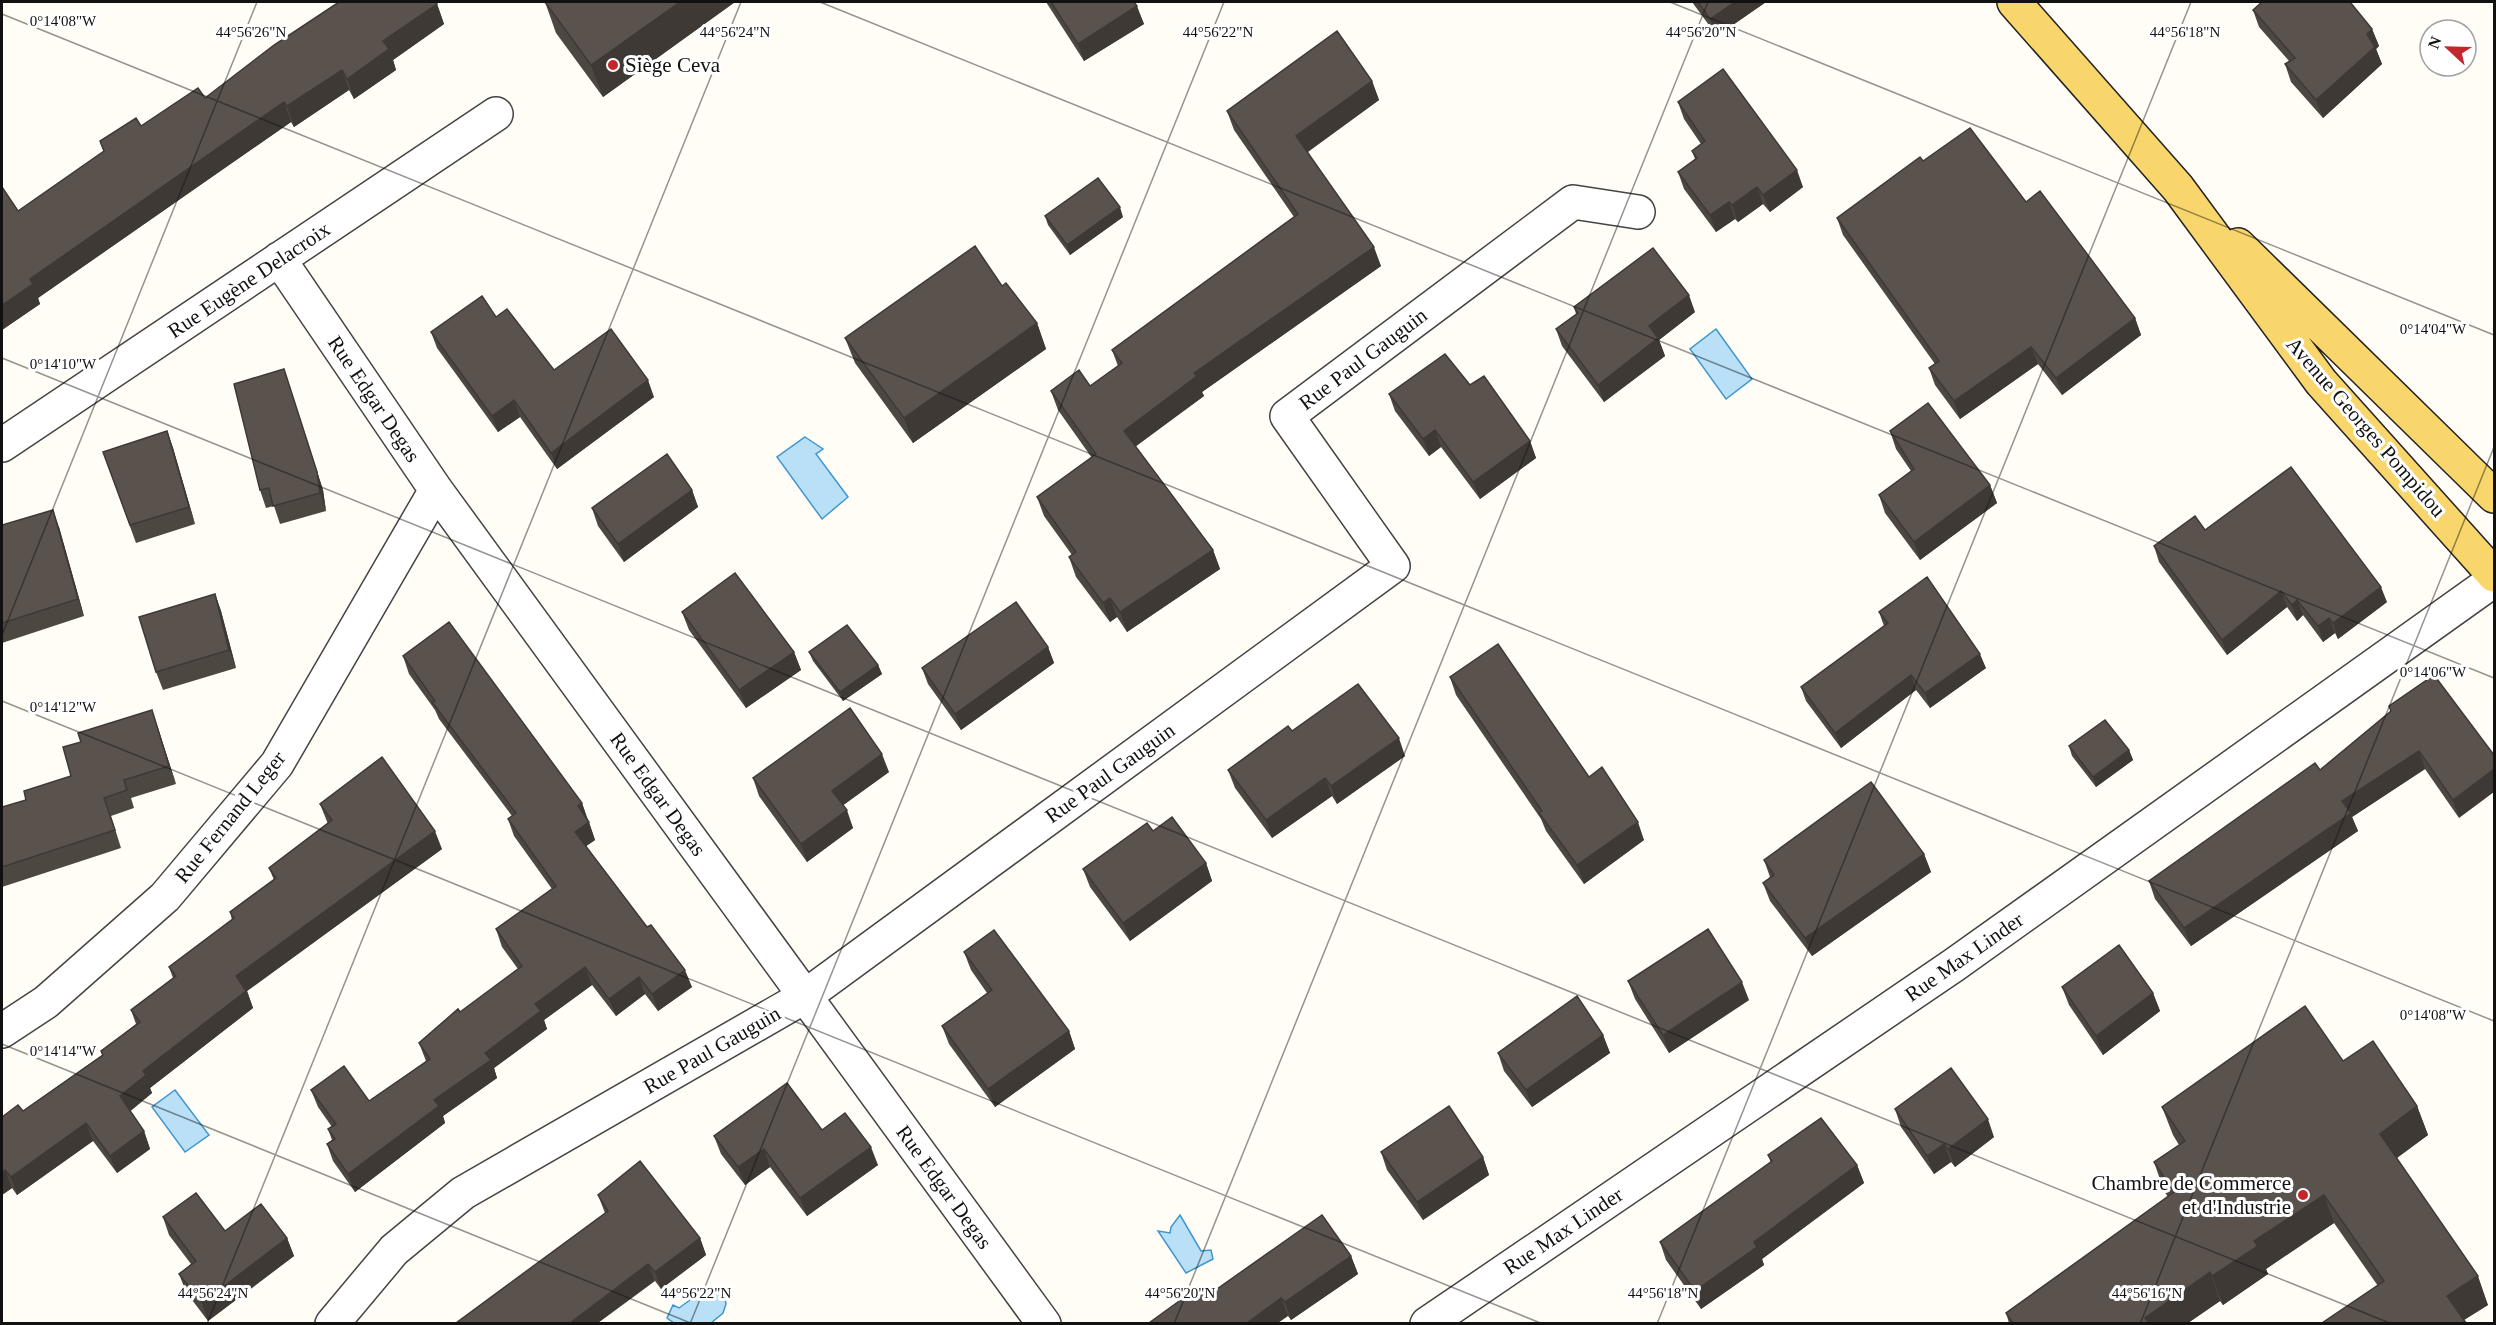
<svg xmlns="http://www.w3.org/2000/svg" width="2496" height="1325" font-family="Georgia,serif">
	<rect width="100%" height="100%" fill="#fffdf5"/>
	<path fill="#b9e0f7" stroke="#3f96cf" stroke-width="1.5" d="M1716 329 1752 379 1726 399 1690 349Z
		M805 437 823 449 816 454 848 497 822 519 777 457Z
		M175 1090 209 1135 185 1152 152 1107Z
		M1180 1215 1201 1251 1211 1250 1213 1259 1186 1273 1158 1231 1170 1233 1171 1227Z
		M711 1288 724 1293 726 1304 723 1313 711 1323H674L667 1318 673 1305 679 1308 704 1290Z"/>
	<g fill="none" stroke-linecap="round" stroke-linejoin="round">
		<defs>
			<path id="minor" d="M279 259 436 490 1044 1324
				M2 445 496 114
				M2 1031 46 1002 165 897 277 764 436 490
				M332 1324 394 1250 463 1193 804 997 1393 566 1287 416 1573 202 1638 212
				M1427 1324 1954 965 2494 580"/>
			<path id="major" d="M2014 2 2178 188 2321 382 2494 575
				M2238 245 2494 496"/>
		</defs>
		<use href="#minor" stroke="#444" stroke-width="36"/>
		<use href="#major" stroke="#222" stroke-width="36"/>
		<use href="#minor" stroke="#fff" stroke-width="33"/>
		<use href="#major" stroke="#f9d66b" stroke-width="33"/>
	</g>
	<path fill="#4d4742" d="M545 2H735L603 97 556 33Z
		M1046 2H1134L1144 24 1084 61Z
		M1692 2H1766L1717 36Z
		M437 4 444 24 393 60 396 70 354 99 349 90 294 127 291 122 38 298 40 304 2 330V187L18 211 104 152 100 141 141 126 205 98Z
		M2253 10 2372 29 2379 46 2376 49 2382 64 2323 118 2291 82 2285 64 2289 61 2259 27Z
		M1372 81 1379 100 1308 152 1381 266 1202 392 1204 396 1135 446 1213 550 1220 569 1127 632 1117 617 1110 622 1076 577 1069 557 1072 555 1044 516 1037 497 1092 458 1058 410 1051 391 1090 386 1118 366 1112 350 1294 217 1234 130 1227 111Z
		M1678 102 1803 187 1770 212 1763 204 1738 222 1735 219 1716 232 1684 189 1678 172 1695 159 1692 151 1701 144 1684 119Z
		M1923 161 2026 202 2135 318 2141 335 2062 395 2038 364 1960 419 1935 385 1929 368 1935 364 1843 235 1837 218Z
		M1045 216 1123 217 1070 255 1048 225Z
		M1002 286 1037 323 1046 349 913 443 855 363 845 338Z
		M1574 307 1695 312 1659 340 1665 356 1604 402 1562 346 1556 329 1576 314Z
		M496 317 554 370 654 397 557 469 520 417 498 432 437 348 431 332Z
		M284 369 323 490 326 511 280 524 274 506 266 508 260 490Z
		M1470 385 1530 441 1536 458 1480 499 1441 447 1429 456 1395 411 1389 394Z
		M167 431 173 448 195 524 136 543 103 452Z
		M1890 431 1990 485 1997 503 1920 560 1885 513 1879 495 1911 471 1896 449Z
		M692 490 698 507 624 562 598 526 592 508Z
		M2 525 59 527 84 616 2 643Z
		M2205 530 2387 602 2338 639 2335 633 2323 642 2303 615 2297 621 2287 607 2227 655 2159 562 2154 546Z
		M215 594 221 611 236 668 163 690 156 672Z
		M682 612 794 652 801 670 746 708 689 630Z
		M1879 612 1986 668 1930 708 1916 690 1841 748 1806 701 1801 687 1884 626Z
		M1048 647 1054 663 961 730 928 684 922 668Z
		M809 652 878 665 882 674 843 701 813 661Z
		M403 656 582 803 595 840 586 846 692 987 658 1011 645 994 616 1016 592 985 544 1020 547 1029 494 1068 497 1078 443 1116 445 1123 355 1192 333 1161 327 1144 332 1140 328 1129 332 1127 318 1107 311 1090 369 1101 426 1061 419 1043 518 969 502 947 496 929 552 889 514 836 508 819 512 816 439 719 435 710 409 674Z
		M2434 675 2459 818 2425 769 2352 817 2358 831 2191 946 2155 899 2149 881 2320 770 2391 711 2389 706Z
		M1450 677 1589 777 1644 840 1584 884 1546 831 1541 819 1456 695Z
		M152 710 176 784 131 798 134 808 111 816 121 848 2 887V807L26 800 71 776 81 742Z
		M1292 731 1405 756 1337 804 1332 796 1272 838 1235 788 1228 770Z
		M2069 746 2129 750 2133 760 2096 787 2072 756Z
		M889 772 843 805 853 828 807 862 759 796 753 778Z
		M320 804 442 849 247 991 253 1008 150 1088 152 1093 130 1111 144 1131 150 1149 117 1173 93 1141 17 1195 12 1188 2 1195V1117L23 1111 102 1055 101 1051 136 1024 131 1010 173 978 169 967 232 920 230 912 274 880 269 868 328 824Z
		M1153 831 1206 863 1212 881 1130 941 1090 887 1083 869Z
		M1924 854 1931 872 1812 956 1770 901 1763 883 1770 877 1764 860Z
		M964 952 1069 1031 1075 1049 995 1107 949 1044 942 1026 987 993 971 970Z
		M1628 981 1749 1000 1669 1053 1635 999Z
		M2062 987 2153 993 2160 1011 2103 1055 2069 1005Z
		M1603 1035 1610 1053 1532 1107 1504 1071 1498 1053Z
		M2343 1061 2417 1106 2428 1135 2397 1158 2488 1305 2464 1320 2378 1286 2334 1223 2266 1269 2268 1274 2223 1305 2220 1301 2188 1323H2009L2006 1313 2168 1197 2164 1191 2154 1162 2179 1145 2173 1135 2162 1107Z
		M1895 1109 1994 1137 1955 1167 1951 1162 1934 1174 1901 1127Z
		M822 1130 878 1165 807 1216 770 1167 745 1185 721 1154 714 1136Z
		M1381 1152 1483 1157 1489 1175 1423 1220 1387 1170Z
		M1768 1155 1857 1165 1864 1183 1762 1259 1764 1265 1701 1309 1666 1260 1660 1242 1771 1163Z
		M598 1195 700 1238 706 1255 661 1289 605 1213Z
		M163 1217 225 1231 287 1238 294 1256 208 1321 186 1292 179 1274 191 1264 169 1235Z
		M1351 1256 1358 1274 1291 1320 1288 1316 1207 1296Z"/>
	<path fill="#3f3936" d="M680 2H735L603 97 591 65Z
		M1735 2H1766L1717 36 1710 19Z
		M437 4 444 24 393 60 396 70 354 99 347 79 383 41Z
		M1137 6 1144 24 1084 61 1078 44Z
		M2372 29 2379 46 2376 49 2382 64 2323 118 2316 100 2367 34Z
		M342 70 349 90 294 127 287 106Z
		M1372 81 1379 100 1303 155 1296 136Z
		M284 102 291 122 38 298 40 304 2 330V305L30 279Z
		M1797 170 1803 187 1770 212 1763 195Z
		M1757 187 1763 204 1738 222 1732 205Z
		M1729 202 1735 219 1716 232 1710 215Z
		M1120 207 1123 217 1070 255 1067 245Z
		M1374 247 1381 266 1202 392 1204 396 1131 450 1124 431 1194 373Z
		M1689 295 1695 312 1659 340 1665 356 1604 402 1598 385 1649 326Z
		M2135 318 2141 335 2062 395 2056 378Z
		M1037 323 1046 349 913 443 904 418Z
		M2031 347 2038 364 1960 419 1954 401Z
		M284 369 323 490 326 511 320 493Z
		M648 380 654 397 557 469 551 453Z
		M514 400 520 417 498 432 492 416Z
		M1435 430 1441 447 1429 456 1423 439Z
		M167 431 173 448 195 524 189 507Z
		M1530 441 1536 458 1480 499 1473 482Z
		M1990 485 1997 503 1920 560 1914 542Z
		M692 490 698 507 624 562 618 544Z
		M53 510 59 527 84 616 78 599Z
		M1213 550 1220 569 1127 632 1120 612Z
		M2381 587 2387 602 2338 639 2333 623Z
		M2281 591 2287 607 2227 655 2222 640Z
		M215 594 221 611 236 668 229 650Z
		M1110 598 1117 617 1110 622 1103 603Z
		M2297 600 2303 615 2297 621 2292 605Z
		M2329 618 2335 633 2323 642 2318 626Z
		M1048 647 1054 663 961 730 955 714Z
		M794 652 801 670 746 708 739 690Z
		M1980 654 1986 668 1930 708 1925 693Z
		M878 665 882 674 843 701 840 692Z
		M1911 675 1916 690 1841 748 1835 733Z
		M152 710 158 728 176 784 169 766Z
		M1399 738 1405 756 1337 804 1331 786Z
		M2129 750 2133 760 2096 787 2093 777Z
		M2419 751 2425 769 2352 817 2358 831 2191 946 2184 928 2342 801Z
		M882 754 889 772 838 809 832 791Z
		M2494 769V792L2459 818 2453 800Z
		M1325 778 1332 796 1272 838 1266 820Z
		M582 803 588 821 578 806Z
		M847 810 853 828 807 862 801 844Z
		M589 822 595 840 582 849 575 832Z
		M1638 822 1644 840 1584 884 1577 865Z
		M435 831 442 849 247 991 253 1008 150 1088 152 1093 127 1114 120 1096 143 1071 236 976Z
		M1924 854 1931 872 1812 956 1805 938Z
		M1206 863 1212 881 1130 941 1123 923Z
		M585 967 592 985 544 1020 547 1029 494 1068 497 1078 443 1116 445 1123 355 1192 348 1174 434 1100 485 1053 535 1004Z
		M685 970 692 987 658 1011 652 994Z
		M639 977 645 994 616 1016 609 999Z
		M1742 982 1749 1000 1669 1053 1663 1035Z
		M2153 993 2160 1011 2103 1055 2096 1036Z
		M1069 1031 1075 1049 995 1107 988 1089Z
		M1603 1035 1610 1053 1532 1107 1526 1090Z
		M2417 1106 2428 1135 2391 1162 2380 1134Z
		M1988 1119 1994 1137 1955 1167 1948 1149Z
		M86 1123 93 1141 17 1195 11 1177Z
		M144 1131 150 1149 117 1173 110 1156Z
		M1944 1144 1951 1162 1934 1174 1927 1156Z
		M871 1147 878 1165 807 1216 800 1198Z
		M764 1149 770 1167 745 1185 738 1167Z
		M1483 1157 1489 1175 1423 1220 1417 1202Z
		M1857 1165 1864 1183 1762 1259 1764 1265 1701 1309 1695 1291 1754 1242Z
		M5 1170 12 1188 2 1195V1173Z
		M2324 1195 2334 1223 2266 1269 2268 1274 2223 1305 2212 1276 2254 1241Z
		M287 1238 294 1256 208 1321 202 1303Z
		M700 1238 706 1255 661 1289 655 1272Z
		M1351 1256 1358 1274 1291 1320 1285 1302Z
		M648 1264 655 1281 598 1323H570Z
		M2210 1272 2220 1301 2188 1323H2147L2145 1318Z
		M2478 1276 2488 1305 2459 1323 2447 1296Z
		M1281 1298 1288 1316 1278 1323H1247Z"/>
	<path fill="#5a524d" stroke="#3f3936" stroke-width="1.5" d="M339 2H436L437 4 383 41 389 49 347 79 342 70 287 106 284 102 30 279 33 284 2 305V187L18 211 104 151 100 141 136 118 141 126 198 88 205 98 274 45Z
		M545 2H680L591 65Z
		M1051 2H1134L1137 6 1078 44Z
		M1698 2H1735L1710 19Z
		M2262 2H2350L2372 29 2367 34 2375 47 2316 100 2285 64 2295 58 2253 10Z
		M1337 31 1372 81 1296 136 1374 247 1194 373 1197 376 1124 431 1213 550 1120 612 1110 598 1103 603 1069 557 1076 552 1037 497 1096 454 1051 391 1079 370 1090 386 1122 363 1112 350 1298 214 1227 111Z
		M1723 69 1797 170 1763 195 1757 187 1732 205 1729 202 1710 215 1678 172 1697 158 1692 151 1705 141 1678 102Z
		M1970 128 2026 202 2040 191 2135 318 2056 378 2031 347 1954 401 1929 368 1939 361 1837 218 1920 157 1923 161Z
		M1098 178 1120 207 1067 245 1045 216Z
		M975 246 1002 286 1006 283 1037 323 904 418 845 338Z
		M1653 248 1689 295 1649 326 1658 338 1598 385 1556 329 1578 313 1574 307Z
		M482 296 496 317 507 309 554 370 611 329 648 380 551 453 514 400 492 416 431 332Z
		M1445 354 1470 385 1484 376 1530 441 1473 482 1435 430 1423 439 1389 394Z
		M284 369 317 472 320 493 273 506 269 488 260 490 234 384Z
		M1928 403 1990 485 1914 542 1879 495 1914 469 1890 431Z
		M167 431 189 507 130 525 103 452Z
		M667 454 692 490 618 544 592 508Z
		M2291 467 2381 587 2333 623 2329 618 2318 626 2297 600 2292 605 2281 591 2222 640 2154 546 2195 516 2205 530Z
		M53 510 78 599 2 623V525Z
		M735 573 794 652 739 690 682 612Z
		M1927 577 1980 654 1925 693 1911 675 1835 733 1801 687 1888 623 1879 612Z
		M215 594 229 650 156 672 139 617Z
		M1016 602 1048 647 955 714 922 668Z
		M449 622 582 803 578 806 589 822 575 832 647 927 651 925 685 970 652 994 639 977 609 999 585 967 535 1004 541 1011 485 1053 491 1060 434 1100 439 1106 348 1174 327 1144 335 1139 328 1129 336 1124 311 1090 344 1066 369 1101 430 1059 419 1043 458 1009 460 1012 522 966 496 929 556 886 508 819 516 813 432 702 435 701 403 656Z
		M847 625 878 665 840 692 809 652Z
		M1498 644 1589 777 1602 767 1638 822 1577 865 1539 813 1542 811 1450 677Z
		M2434 675 2494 755V769L2453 800 2419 751 2342 801 2351 813 2184 928 2149 881 2315 763 2320 770 2391 711 2389 706Z
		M1358 684 1399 738 1331 786 1325 778 1266 820 1228 770 1288 726 1292 731Z
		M850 708 882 754 832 791 847 810 801 844 753 778Z
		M152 710 169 766 124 780 127 790 104 798 115 830 2 867V807L26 800 24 791 71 776 63 747 81 742 78 733Z
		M2105 720 2129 750 2093 777 2069 746Z
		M382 757 435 831 236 976 246 991 143 1071 146 1075 120 1096 144 1131 110 1156 86 1123 11 1177 5 1170 2 1173V1117L18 1105 23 1111 103 1055 101 1051 140 1022 131 1010 176 976 169 967 234 918 230 912 276 878 269 868 332 820 320 804Z
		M1871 782 1924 854 1805 938 1763 883 1774 875 1764 860Z
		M1172 817 1206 863 1123 923 1083 869 1147 823 1153 831Z
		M1708 929 1742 982 1663 1035 1628 981Z
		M994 930 1069 1031 988 1089 942 1026 992 990 964 952Z
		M2119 945 2153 993 2096 1036 2062 987Z
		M1577 996 1603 1035 1526 1090 1498 1053Z
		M2305 1006 2343 1061 2373 1041 2417 1106 2380 1134 2478 1276 2447 1296 2466 1323H2322L2384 1281 2324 1195 2254 1241 2258 1246 2212 1276 2210 1272 2145 1318 2149 1323H2013L2006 1313 2174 1192 2154 1162 2185 1141 2162 1107Z
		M1951 1068 1988 1119 1948 1149 1944 1144 1927 1156 1895 1109Z
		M787 1083 822 1130 845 1113 871 1147 800 1198 764 1149 738 1167 714 1136Z
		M1449 1106 1483 1157 1417 1202 1381 1152Z
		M1821 1118 1857 1165 1754 1242 1757 1247 1695 1291 1660 1242 1772 1161 1768 1155Z
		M640 1161 700 1238 655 1272 648 1264 570 1323H456L608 1211 598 1195Z
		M196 1193 225 1231 261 1204 287 1238 202 1303 179 1274 196 1261 163 1217Z
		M1322 1215 1351 1256 1285 1302 1281 1298 1247 1323H1149L1200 1286 1207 1296Z"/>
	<path fill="none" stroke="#111" stroke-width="1.5" stroke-opacity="0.45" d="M820 2 2494 678M1670 2 2494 335M2 14 2494 1021M2 358 2392 1324M2 635 257 2M2 701 1543 1324M2 1044 693 1324M207 1324 741 2M690 1324 1224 2M1174 1324 1708 2M1657 1324 2191 2M2140 1324 2494 447"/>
	<g fill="#c4262e" stroke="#fff" stroke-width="2">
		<circle cx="613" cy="65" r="6"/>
		<circle cx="2303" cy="1195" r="6"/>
	</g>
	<g text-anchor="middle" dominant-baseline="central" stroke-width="6" stroke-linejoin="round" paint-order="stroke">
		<g font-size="21" fill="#111" stroke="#fff" text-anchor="start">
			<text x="625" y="65">Siège Ceva</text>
			<text x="2291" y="1183" text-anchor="end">Chambre de Commerce<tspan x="2291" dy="24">et d'Industrie</tspan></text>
		</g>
		<g font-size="21" fill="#111" stroke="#fff">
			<text transform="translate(249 280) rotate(-34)">Rue Eugène Delacroix</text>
			<text transform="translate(1363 359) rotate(-37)">Rue Paul Gauguin</text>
			<text transform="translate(374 399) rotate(56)">Rue Edgar Degas</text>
			<text transform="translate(2366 427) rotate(49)">Avenue Georges Pompidou</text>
			<text transform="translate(1110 773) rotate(-36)">Rue Paul Gauguin</text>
			<text transform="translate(658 794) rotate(54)">Rue Edgar Degas</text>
			<text transform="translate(230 817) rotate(-51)">Rue Fernand Leger</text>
			<text transform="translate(1964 957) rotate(-35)">Rue Max Linder</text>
			<text transform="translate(712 1050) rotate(-30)">Rue Paul Gauguin</text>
			<text transform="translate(944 1187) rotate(54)">Rue Edgar Degas</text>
			<text transform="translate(1563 1231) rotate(-34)">Rue Max Linder</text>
		</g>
	</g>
	<g font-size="15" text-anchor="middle" fill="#111" stroke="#fff" stroke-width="6" stroke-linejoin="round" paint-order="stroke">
		<text x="63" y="26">0°14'08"W</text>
		<text x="251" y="37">44°56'26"N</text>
		<text x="735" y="37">44°56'24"N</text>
		<text x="1218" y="37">44°56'22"N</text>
		<text x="1701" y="37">44°56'20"N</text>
		<text x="2185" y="37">44°56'18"N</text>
		<text x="2433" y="334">0°14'04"W</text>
		<text x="63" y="369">0°14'10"W</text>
		<text x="2433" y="677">0°14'06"W</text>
		<text x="63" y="712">0°14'12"W</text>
		<text x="2433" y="1020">0°14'08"W</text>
		<text x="63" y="1056">0°14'14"W</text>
		<text x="213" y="1298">44°56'24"N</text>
		<text x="696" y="1298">44°56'22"N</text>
		<text x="1180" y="1298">44°56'20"N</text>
		<text x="1663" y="1298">44°56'18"N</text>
		<text x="2147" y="1298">44°56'16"N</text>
	</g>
	<rect width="2496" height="1325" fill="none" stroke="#111111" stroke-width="6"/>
	<g transform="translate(2448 48) rotate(292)"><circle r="28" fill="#ffffff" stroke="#a0a0a0" stroke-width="1.5"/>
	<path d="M0-4.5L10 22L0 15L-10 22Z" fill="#c4262e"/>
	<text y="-9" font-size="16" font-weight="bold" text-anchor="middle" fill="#111111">N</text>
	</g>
</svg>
